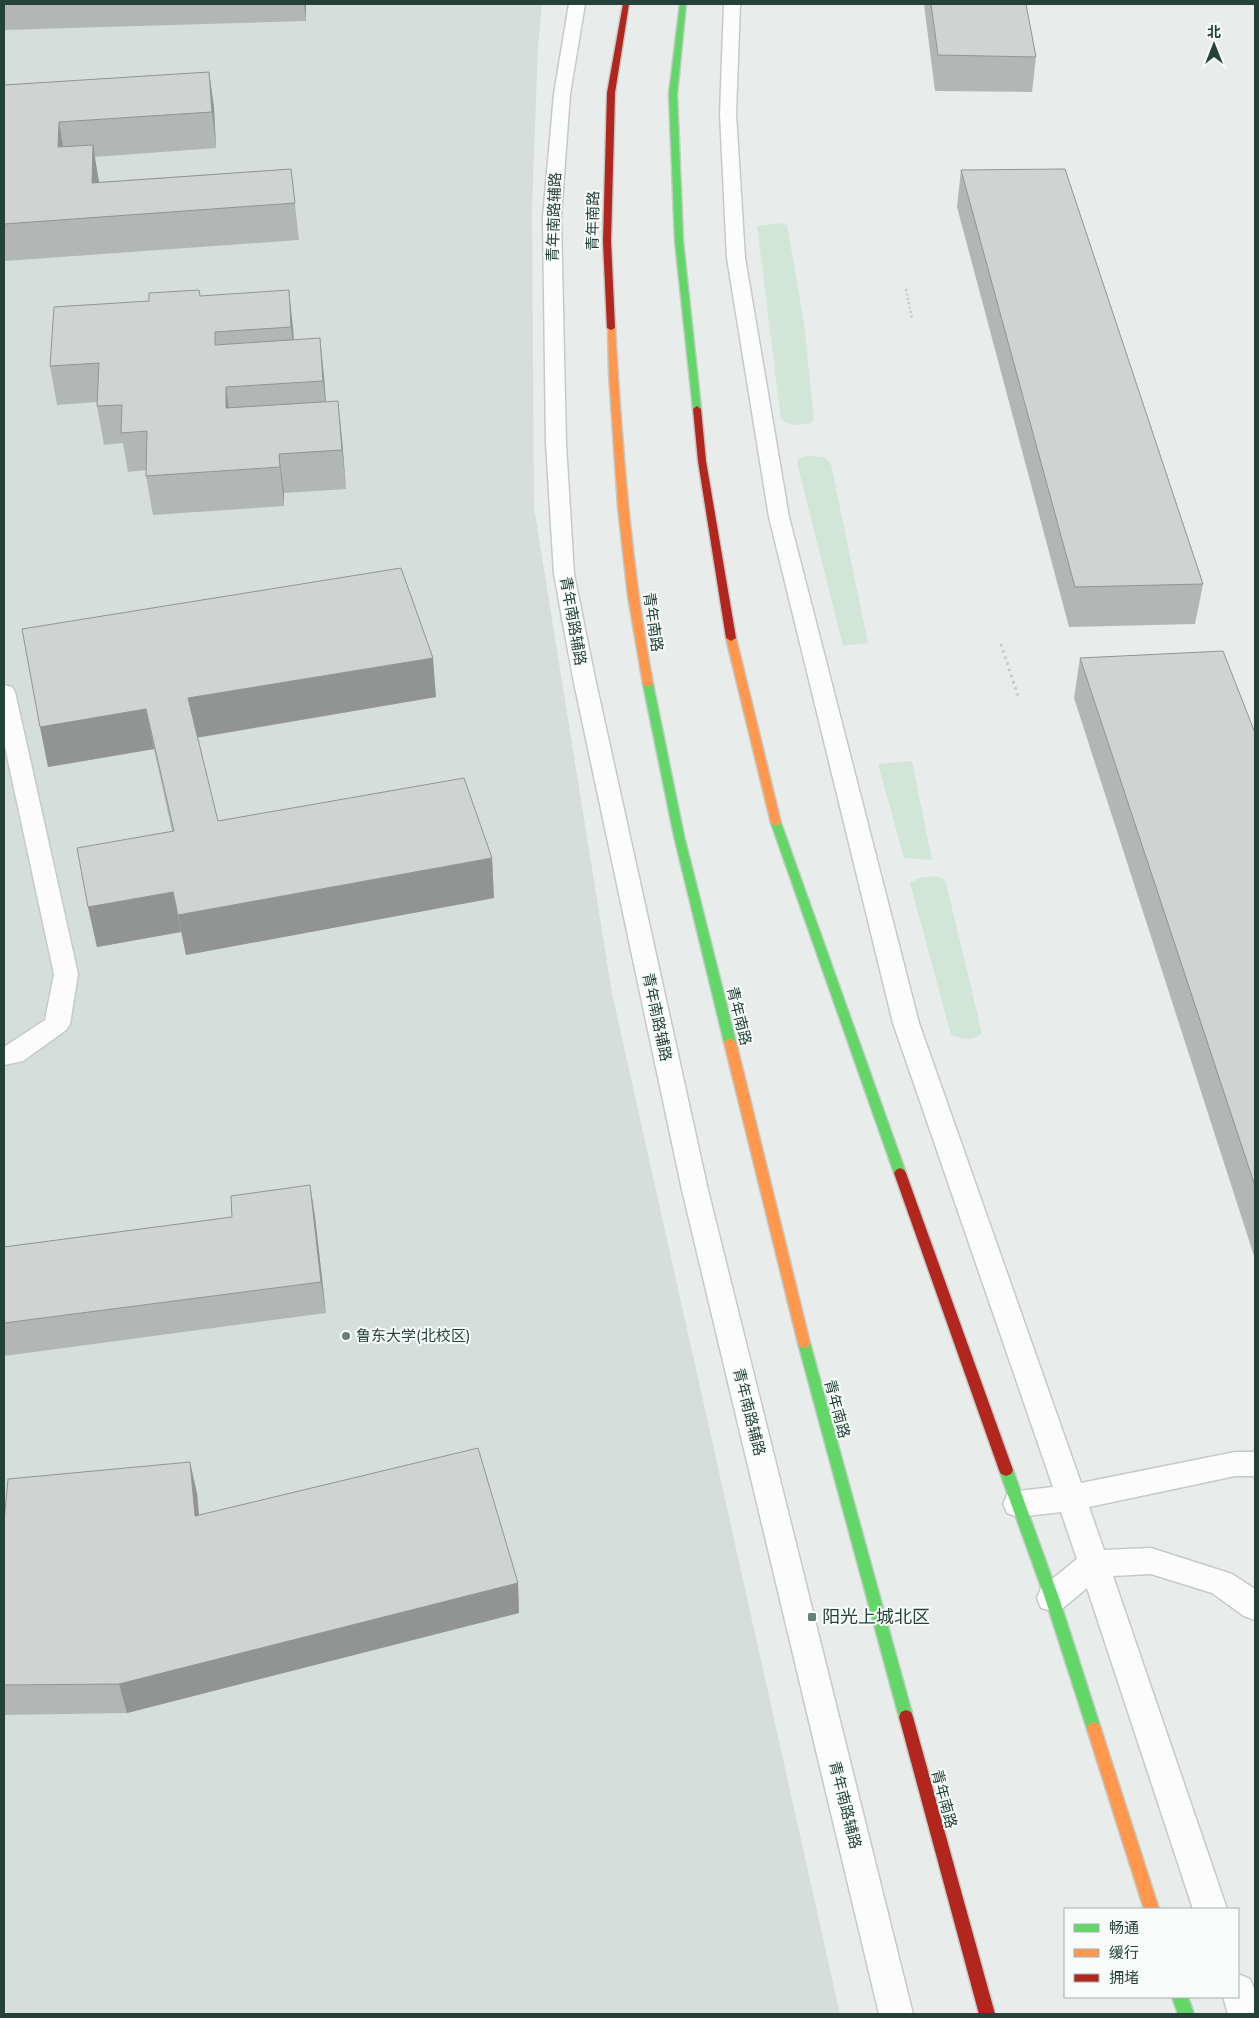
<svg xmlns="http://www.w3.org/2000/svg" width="1259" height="2018" font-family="'Nunito Sans','Noto Sans SC',sans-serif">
	<rect width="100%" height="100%" fill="#e8edeb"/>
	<path fill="#d6dedb" d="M4 4H542L538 48 532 208 534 507 612 993 840 2014H4Z"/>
	<path fill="#d1e6d8" d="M779 223 787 225 804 323 814 419 811 423C800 425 790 427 781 419L757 226Z
		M808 456 824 457 831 464 868 643 843 646 797 463 799 458Z
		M912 761 932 860 904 858 878 764Z
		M934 876 945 879 982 1033C972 1042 963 1039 951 1035L910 883 919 878Z"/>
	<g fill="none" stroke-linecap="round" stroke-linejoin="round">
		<defs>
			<path id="lane" d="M569 4H585L570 94 561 217 566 444 574 574 595 678 708 1190 913 2014H879L682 1190 573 678 554 574 546 444 543 217 554 94Z
				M724 4H740L736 114 745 258 789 517 919 1023 1081 1483 1235 1452H1255V1476H1235L1089 1507 1104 1550 1151 1548 1232 1574 1255 1589V1620L1244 1616 1212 1593 1151 1574 1113 1576 1227 1909H1193L1087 1588 1063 1608 1052 1611 1041 1608 1037 1598 1041 1588 1077 1559 1061 1512 1018 1517 1007 1513 1003 1504 1007 1495 1018 1491 1053 1487 893 1023 769 517 727 258 720 114Z
				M4 685 12 687 15 692 78 974 70 1024 66 1030 23 1061 4 1065V1047L45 1020 54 974 4 742Z
				M1238 1974 1250 1979 1255 1991V2014H1228L1223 1997H1238Z"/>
			<path id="fast" d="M680 4H686L677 94 683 241 701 409 697 412 693 409 675 241 669 94Z
				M648 681 653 684 684 836 736 1042 730 1046 724 1042 674 836 643 684Z
				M776 820 781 823 906 1173 904 1176H896L894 1173 771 823Z
				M804 1338 808 1339 810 1343 913 1717 911 1722 906 1724 901 1722 899 1717 798 1343 800 1339Z
				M1006 1464 1011 1466 1013 1470 1059 1598 1101 1729 1099 1734 1094 1736 1089 1734 1087 1729 1045 1598 999 1470 1001 1466Z
				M1172 1997H1188L1194 2014H1178Z"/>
			<path id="slow" d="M608 326H614L615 328C622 448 631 566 653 684L648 687 643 684 628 596 618 507 609 373Z
				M731 635 736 638 781 823 776 826 771 823 726 638Z
				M730 1038 736 1042 810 1343 808 1347 804 1348 800 1347 798 1343 724 1042Z
				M1094 1722 1099 1724 1101 1729 1159 1909H1144L1087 1729 1089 1724Z"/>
			<path id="jam" d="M623 4H629L615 93 611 241 615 328 611 330 607 328 603 241 607 93Z
				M697 406 701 409 706 461 736 638 731 641 726 638 698 461 693 409Z
				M900 1168 904 1170 906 1173 1013 1470 1011 1474 1006 1476 1001 1474 999 1470 894 1173 896 1170Z
				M906 1710 911 1712 913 1717 995 2014H979L899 1717 901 1712Z"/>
		</defs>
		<use href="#lane" stroke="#c5cac8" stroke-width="3"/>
		<use href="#fast" stroke="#c3cbc8" stroke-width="3"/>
		<use href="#slow" stroke="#c3cbc8" stroke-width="3"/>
		<use href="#jam" stroke="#c3cbc8" stroke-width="3"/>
		<path stroke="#c3ccca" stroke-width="2.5" stroke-dasharray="2 2.5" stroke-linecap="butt" d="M906 289 912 319"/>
		<path stroke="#c3ccca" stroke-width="3" stroke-dasharray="2.5 4" stroke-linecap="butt" d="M1001 644 1018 696"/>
		<use href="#lane" fill="#fcfcfc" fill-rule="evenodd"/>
		<use href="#fast" fill="#63d668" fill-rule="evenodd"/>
		<use href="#slow" fill="#ff974d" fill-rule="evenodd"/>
		<use href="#jam" fill="#b3261e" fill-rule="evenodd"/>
	</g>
	<path fill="#b2b6b5" d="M4 4H306V21L4 30Z
		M924 4H1026L1036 57 1032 92 935 91Z
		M209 72 214 108 216 148 94 157 99 182 291 169 299 240 5 261 4 254V85Z
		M961 170 1203 584 1195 624 1069 627 957 207Z
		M200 296 293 328 294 340 324 376 326 402 342 439 346 489 284 493V506L153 515 146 476V470L128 472 123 443 104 445 97 406V402L57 405 50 366 149 301Z
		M22 629 436 697 197 738 218 821 492 858 494 898 186 955 181 932 97 947 88 907 172 831 154 749 48 767Z
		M1080 658 1255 733V1259L1074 698Z
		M310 1185 315 1217 326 1313 4 1356V1247L232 1217Z
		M197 1493 199 1515 518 1583 519 1613 127 1713 4 1715V1522Z"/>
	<path fill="#919493" d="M304 4H306V21Z
		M209 72 214 108 216 148 212 112Z
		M59 122 65 158 58 147Z
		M93 145 99 182V217L92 183Z
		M289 290 293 328 295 365 291 327Z
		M320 338 324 376 327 419 323 381Z
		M226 387 231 426 226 408Z
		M338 401 342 439 346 489 342 450Z
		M279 454 284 493V506L280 467Z
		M433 658 436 697 194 738 188 698Z
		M146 709 154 749 48 767 40 727Z
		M492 858 494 898 186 955 178 915Z
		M173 892 181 932 97 947 88 907Z
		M310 1185 315 1217 326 1313 321 1282Z
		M190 1462 197 1493 202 1547 195 1516Z
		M518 1583 519 1613 127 1713 119 1684Z"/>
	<path fill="#cfd4d2" stroke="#919493" d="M931 4H1026L1036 57 938 55Z
		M209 72 212 112 59 122 58 147 93 145 92 183 291 169 295 203 4 224V85Z
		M1065 169 1203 584 1075 587 961 170Z
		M199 290 200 296 289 290 291 327 215 332V345L320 338 323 381 226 387V408L338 401 342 450 279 454 280 467 146 476 147 431 121 433 122 405 97 406 99 363 50 366 54 307 149 301V293Z
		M401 568 433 658 188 698 218 821 464 778 492 858 178 915 173 892 88 907 77 848 174 831 146 709 40 727 22 629Z
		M1223 651 1255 733V1186L1080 658Z
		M310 1185 321 1282 4 1323V1247L232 1217 231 1196Z
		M478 1448 518 1583 119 1684 4 1685V1522L8 1479 190 1462 195 1516Z"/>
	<g fill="#697e78" stroke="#f7fbf9" stroke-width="2">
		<circle cx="346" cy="1336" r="5"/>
		<rect x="807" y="1612" width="10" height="10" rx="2.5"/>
	</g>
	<g text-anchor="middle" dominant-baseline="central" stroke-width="4" stroke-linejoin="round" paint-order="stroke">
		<g font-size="15" fill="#24423a" stroke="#f7fbf9">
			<text transform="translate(554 217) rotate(-88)">青年南路辅路</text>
			<text transform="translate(593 221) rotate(-89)">青年南路</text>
			<text transform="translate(573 621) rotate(80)">青年南路辅路</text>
			<text transform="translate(653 622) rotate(82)">青年南路</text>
			<text transform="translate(739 1016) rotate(76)">青年南路</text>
			<text transform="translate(657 1017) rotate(78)">青年南路辅路</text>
			<text transform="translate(837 1409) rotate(75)">青年南路</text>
			<text transform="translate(749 1412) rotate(76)">青年南路辅路</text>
			<text transform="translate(944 1799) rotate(75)">青年南路</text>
			<text transform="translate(845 1805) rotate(76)">青年南路辅路</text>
		</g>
		<g font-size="15" fill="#24423a" stroke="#f7fbf9" text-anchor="start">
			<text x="356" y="1336">鲁东大学(北校区)</text>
		</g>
		<g font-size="18" fill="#24423a" stroke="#f7fbf9" text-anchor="start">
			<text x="822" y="1617">阳光上城北区</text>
		</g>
	</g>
	<rect width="1259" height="2018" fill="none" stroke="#24423a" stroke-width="10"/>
	<rect x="1064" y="1908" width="175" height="90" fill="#f7fbf9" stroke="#a3b1ad"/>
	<rect x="1074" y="1924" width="25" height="8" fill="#63d668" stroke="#a3b1ad"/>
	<text x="1109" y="1933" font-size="15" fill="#24423a">畅通</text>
	<rect x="1074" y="1949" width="25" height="8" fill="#ff974d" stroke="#a3b1ad"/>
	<text x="1109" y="1958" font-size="15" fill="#24423a">缓行</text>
	<rect x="1074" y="1974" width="25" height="8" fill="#b3261e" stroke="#a3b1ad"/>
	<text x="1109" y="1983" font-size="15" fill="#24423a">拥堵</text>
	<g transform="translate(1214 45)" stroke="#f7fbf9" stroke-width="4" paint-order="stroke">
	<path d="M0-4L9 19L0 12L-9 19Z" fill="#24423a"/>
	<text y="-8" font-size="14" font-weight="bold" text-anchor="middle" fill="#24423a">北</text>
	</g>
</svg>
